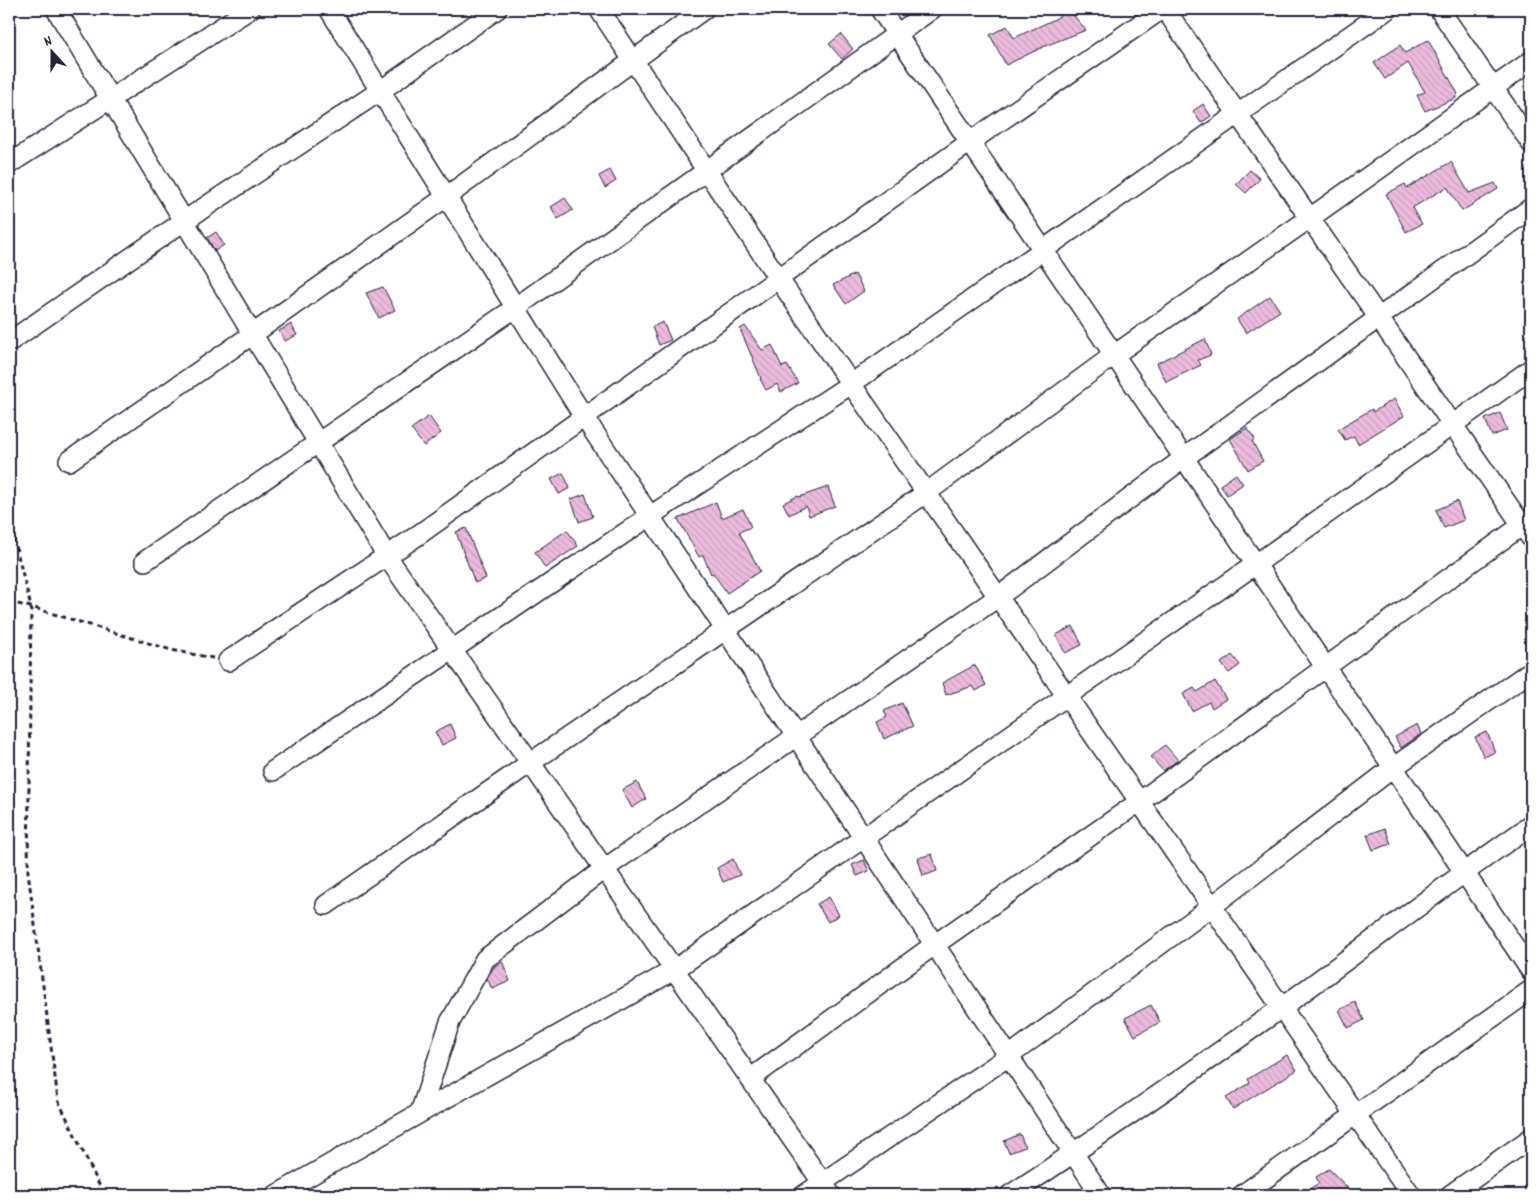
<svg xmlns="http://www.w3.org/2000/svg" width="1540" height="1204" font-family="Dekko,sans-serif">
	<defs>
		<pattern id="building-back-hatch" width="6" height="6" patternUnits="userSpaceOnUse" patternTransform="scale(1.25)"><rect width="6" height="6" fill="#ecbbdd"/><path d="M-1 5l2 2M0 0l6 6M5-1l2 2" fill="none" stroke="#caa0bf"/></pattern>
	</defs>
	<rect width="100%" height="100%" fill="#fff"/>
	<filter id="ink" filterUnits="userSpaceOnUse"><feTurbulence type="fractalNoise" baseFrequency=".02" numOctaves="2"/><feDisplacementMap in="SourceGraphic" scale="10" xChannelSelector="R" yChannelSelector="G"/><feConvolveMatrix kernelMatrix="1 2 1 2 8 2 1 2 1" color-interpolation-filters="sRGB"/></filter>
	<g filter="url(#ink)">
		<path fill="url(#building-back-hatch)" stroke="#22223b" d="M1068 9 1086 30 1045 46 1006 65 990 35 1007 26 1014 38 1057 18Z
			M841 34 853 49 842 59 829 44Z
			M1428 40 1458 94 1456 96V98L1425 111 1417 95 1425 92 1408 63 1385 79 1374 63 1400 45 1405 53Z
			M1203 104 1211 116 1201 123 1193 111Z
			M1451 162 1469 193 1495 183 1498 189 1462 211 1447 187 1412 208 1422 224 1406 232 1386 194 1405 184 1407 188Z
			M610 170 616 181 605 188 599 176Z
			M1250 170 1260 179 1246 193 1236 184Z
			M565 198 573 210 558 219 551 207Z
			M216 232 224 245 215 251 207 238Z
			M855 274 864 291 846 304 833 285Z
			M383 287 395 310 379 318 366 293Z
			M1270 296 1280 311 1246 333 1237 319Z
			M663 322 671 340 659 345 652 327Z
			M291 324 297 335 285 341 279 331Z
			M745 326 762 350 772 345 782 367 787 365 798 383 781 392 777 384 766 390 760 379 761 378 740 329Z
			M1205 339 1211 355 1198 360 1201 365 1166 382 1157 363Z
			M1394 399 1404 416 1358 444 1354 436 1345 440 1338 429 1372 409 1373 412Z
			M1500 413 1507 430 1492 436 1485 419Z
			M429 416 441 433 424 446 411 429Z
			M1247 428 1255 439 1252 441 1263 461 1248 470 1230 439Z
			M563 473 570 488 559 494 551 479Z
			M1236 474 1243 484 1227 495 1220 485Z
			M828 487 835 506 809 516 806 506 789 515 783 503 798 496 799 497Z
			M585 494 593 517 579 522 571 499Z
			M1457 501 1464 520 1444 528 1436 510Z
			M716 502 722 518 743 509 751 527 739 532 760 571 727 593 713 573 711 574 703 555 699 557 678 519Z
			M466 528 486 578 475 583 456 532Z
			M567 530 578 546 545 568 535 552Z
			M1073 626 1082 645 1065 653 1056 635Z
			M1232 655 1240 665 1229 673 1221 663Z
			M975 665 986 685 976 691 973 686 946 695 942 683Z
			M1215 681 1226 699 1212 708 1209 702 1192 711 1183 694 1194 688 1197 692Z
			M902 703 913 726 884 739 877 722 887 717 884 711Z
			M450 724 456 738 442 745 435 732Z
			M1417 725 1421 734 1401 748 1395 737Z
			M1487 732 1495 752 1484 757 1475 737Z
			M1165 745 1178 760 1163 771 1151 757Z
			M637 782 646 799 632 808 622 790Z
			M1385 828 1391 844 1373 850 1367 835Z
			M932 854 937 871 923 876 918 858Z
			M733 859 740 875 723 882 717 868Z
			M864 860 869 871 857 876 852 865Z
			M829 897 839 915 828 922 817 904Z
			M502 961 510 981 492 989 487 978 494 967Z
			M1355 1002 1364 1020 1348 1028 1339 1010Z
			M1151 1005 1160 1022 1135 1036 1125 1018Z
			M1287 1055 1297 1070 1233 1109 1226 1098 1250 1083 1248 1079Z
			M1020 1134 1025 1147 1009 1153 1004 1141Z
			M1329 1169 1355 1195H1300L1319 1183 1316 1177Z"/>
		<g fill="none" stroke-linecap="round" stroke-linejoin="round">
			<defs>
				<path id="minor" d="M56 9 386 555 831 1195
					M329 9 584 417 1101 1195
					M599 9 778 278 1411 1195
					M880 9 1531 971
					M1165 9 1531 538
					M1439 9 1531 143
					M9 164 250 9
					M9 342 184 221 380 91 497 9
					M69 461 253 334 446 197 704 9
					M145 561 515 308 932 9
					M228 661 414 538 970 142 1162 9
					M273 771 650 516 851 384 1388 9
					M326 905 530 763 926 493 1114 355 1310 218 1531 61
					M750 1079 934 945 1139 802 1531 519
					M420 1113 674 970 1256 564 1531 369
					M276 1195 420 1113 450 1022 485 959 604 869 998 597 1184 458 1531 208
					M804 1195 1009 1056 1211 907 1394 767 1531 671
					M1010 1195C1102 1135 1192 1072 1281 1008 1365 947 1446 884 1531 825
					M1242 1195 1531 990
					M1450 1195 1531 1138"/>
			</defs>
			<use href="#minor" stroke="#22223b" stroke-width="22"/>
			<path stroke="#22223b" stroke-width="3" stroke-dasharray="5 4" stroke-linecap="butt" d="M9 520 31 607 28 872 58 1100 104 1195
				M9 602 31 607 171 650 213 658"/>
			<use href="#minor" stroke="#fff" stroke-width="19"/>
		</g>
	</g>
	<rect width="1540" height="1204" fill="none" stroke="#fff" stroke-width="30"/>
	<rect x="15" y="15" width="1510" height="1174" fill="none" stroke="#22223b" stroke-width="2" filter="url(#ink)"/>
	<g transform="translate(52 52) rotate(339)" stroke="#ffffff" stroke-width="4" paint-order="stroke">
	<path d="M0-4L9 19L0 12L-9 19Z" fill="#22223b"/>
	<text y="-8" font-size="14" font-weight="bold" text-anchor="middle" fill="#22223b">N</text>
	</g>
</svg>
